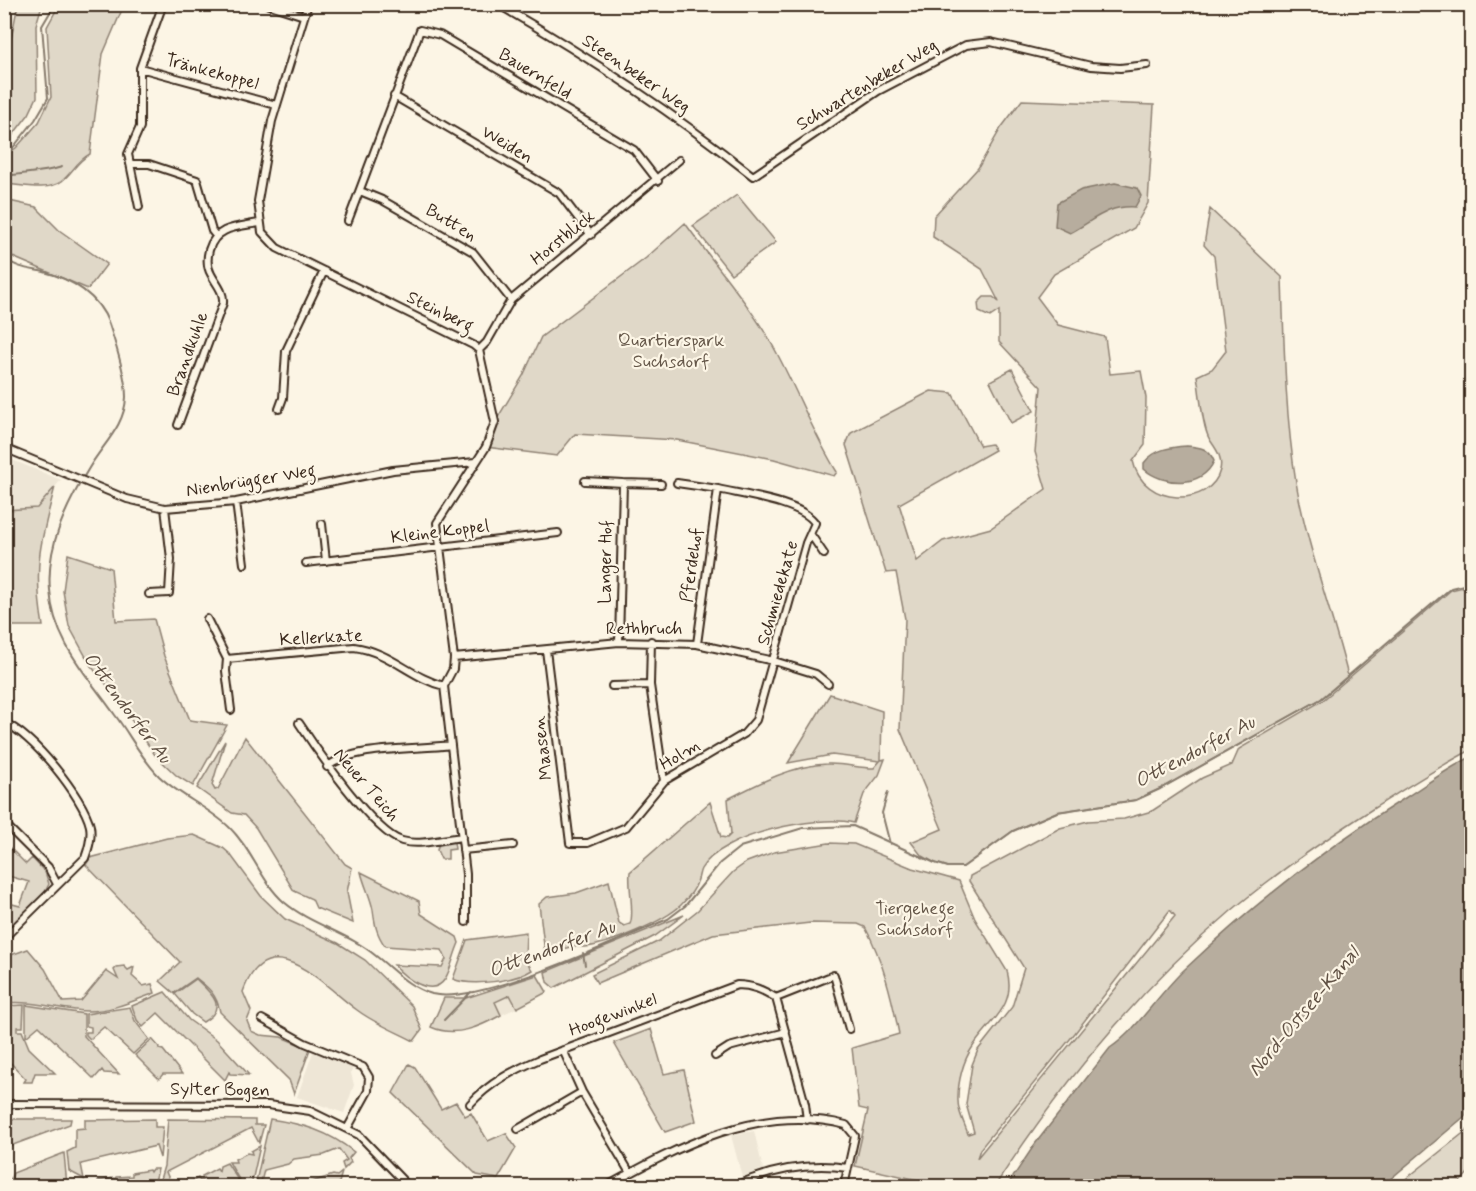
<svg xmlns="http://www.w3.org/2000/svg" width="1476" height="1191" font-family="Mynerve,sans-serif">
	<rect width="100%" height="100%" fill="#fcf5e5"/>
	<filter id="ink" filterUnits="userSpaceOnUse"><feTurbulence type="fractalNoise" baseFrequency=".0167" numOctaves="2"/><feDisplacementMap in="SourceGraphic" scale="12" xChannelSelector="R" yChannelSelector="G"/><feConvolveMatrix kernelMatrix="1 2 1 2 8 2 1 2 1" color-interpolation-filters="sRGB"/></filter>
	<g filter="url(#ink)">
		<path fill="#eee6d6" d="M5 457 61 480 37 508 5 510Z
			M510 995 517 1008 501 1015 495 1003Z
			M313 1052 353 1067 351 1073 354 1085 344 1113 297 1097Z
			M754 1131 763 1169 742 1177 731 1135Z"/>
		<path fill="#e0d8c8" stroke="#8e8173" stroke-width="1.5" fill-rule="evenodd" d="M18 4 42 5 36 25 37 97 29 114 5 145V69Z
			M59 5H124L103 54 90 154C77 161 73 172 62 181 48 192 21 185 5 184L7 154 16 148 39 122 51 97 47 27Z
			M1022 100 1154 105 1148 203 1134 228 1054 274 1037 297 1058 325 1105 337 1110 374 1141 371 1146 398 1145 445 1133 461C1143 508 1211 507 1220 470 1223 457 1216 449 1210 440 1202 428 1200 391 1197 376L1212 369 1226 351 1214 256 1204 245 1210 209 1282 277C1284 345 1285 414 1296 482 1307 548 1332 611 1348 676L1321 699 1160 789 1136 800 1057 812 1013 831 963 867H948L935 863 921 855 911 842 942 829 900 729 905 619 896 572 886 573 846 445 851 433 931 391 952 393 980 446 991 444 995 450 899 504 917 561 943 541 991 528 1046 489 1035 452 1041 387 999 342V311L990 317 979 312 978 303 984 297H993L999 302 982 269 933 237 934 216 978 168 1001 128Z
			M737 195 776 242 731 274 693 226Z
			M5 200 36 207 59 230 107 264 88 289 15 258 5 250Z
			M685 223C714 264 748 302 773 346 796 387 812 432 837 472L834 476 774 459 677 440 575 434 557 456 486 447 495 422 523 376 541 337 646 258Z
			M1012 369 1034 411 1011 423 990 381Z
			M55 487C40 542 33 569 43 626H5V510L37 508Z
			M68 554 111 568 116 621 154 619 164 656 190 720 227 725 193 786 177 776 155 755 112 691 91 666 69 626 63 591Z
			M1471 585V750C1438 767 1406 788 1374 808 1324 840 1276 873 1231 911 1139 989 1060 1086 995 1186H921L923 1181 855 1166 868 1110 859 1108 852 1048 899 1034C892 998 883 960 865 927L858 924 810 923 713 934 597 983 592 974 659 941 698 910 733 872 747 862 774 852 829 843 854 844 912 868 959 881 975 919 1007 971C1017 1007 989 1021 972 1048 963 1061 958 1082 958 1097 957 1110 964 1122 968 1134L974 1132 966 1104 972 1065 978 1050 1012 1007 1024 968 969 881 970 876 1060 828 1088 821 1124 819 1152 811 1202 778 1232 765 1239 749 1322 701 1451 590ZM1170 910 1175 916 977 1158 980 1149 1075 1033Z
			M830 694 882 711 881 760 885 759 879 775 864 794 854 823C817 814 721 834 701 869 699 873 699 878 697 882 695 889 687 899 681 905 665 921 608 945 585 947 581 947 576 946 571 947 562 948 555 954 545 953L539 904 547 897 576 893 609 881 619 923 624 926 630 924C635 914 628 887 630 872L710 802 721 837 727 838 731 834 728 799C757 784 793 765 827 764 842 763 858 768 874 768L880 761 832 755 788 763Z
			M245 737 345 864 352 868 347 892 353 923 316 908 312 899 294 891 256 828 244 815 232 813 197 788 225 741 212 785 215 790 218 789Z
			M194 835 223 848 230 854 261 896 285 919 338 943 365 960 412 1006 422 1030 414 1041C395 1031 374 1023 357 1010 324 986 268 921 243 992L251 1011 247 1021 251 1031 260 1035 281 1037 310 1049 294 1094 289 1080 220 1012C217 995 209 988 196 978L174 993 160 981 180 962 86 865 90 858 167 838Z
			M454 842 455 849 448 850V859H441L437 850 439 843Z
			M5 843 26 864 32 858 45 872 49 884 44 894 5 932V902L20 906 29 882 5 875Z
			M361 872 419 901 421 914 457 937 459 943C454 954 451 969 445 979 432 999 404 977 394 965L442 967 446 959 442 950 385 946C376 933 375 925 373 910 371 898 364 885 361 872Z
			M684 915 655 936 554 988 547 982 545 972Z
			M526 932 525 959 532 970C515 981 472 987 453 979L467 940Z
			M28 949 45 969 63 1002 81 1001 106 971 118 979 114 970 117 967 124 966 128 970 134 967 132 976 143 986 152 984 155 993C133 1001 111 1011 88 1011 59 1010 34 1000 5 1003V952L11 955Z
			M537 975 547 992 517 1008 510 995 495 1002 501 1015C480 1027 455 1038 431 1027L444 998H466Z
			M196 979C211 993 229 1007 203 1022L192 1014 175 994Z
			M165 992 189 1020 217 1040 249 1075 230 1074 229 1072 225 1080 158 1013 143 1027 137 1020 132 1006Z
			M24 1005 23 1027H17V1031H22L29 1048 55 1073H35L32 1082H24L26 1079 5 1057V1006Z
			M26 1005 84 1014V1036L119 1074 104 1073 102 1070 94 1079 39 1026 26 1037Z
			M130 1007 135 1021 149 1039 133 1054 104 1027 90 1039 86 1035V1032H91V1027L86 1026V1014Z
			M651 1029 664 1074 684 1070 696 1121 665 1132 614 1043Z
			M152 1039 160 1048 159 1049 163 1050 182 1074H163L159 1079 135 1055Z
			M409 1064 415 1067 441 1109 456 1102 465 1116 471 1113 488 1141 506 1133 516 1148 498 1179 477 1175 393 1093Z
			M8 1119H71L70 1124 5 1148V1126H7Z
			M155 1119V1127H163L160 1158 156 1146 81 1164 84 1179 69 1171 67 1152 75 1148V1129L85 1128V1120Z
			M168 1119 255 1120V1125H264L259 1143 251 1128 166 1172 172 1186H158L164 1166Z
			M270 1119C303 1124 328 1131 354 1152L349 1158 351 1162 344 1169 342 1163 347 1160 339 1149 324 1155 294 1159 288 1164 264 1170 261 1182 265 1186H255Z
			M1471 1127V1170L1456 1186H1397Z
			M260 1146 251 1186C239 1186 235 1171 229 1162H236L235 1159 247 1153 252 1154 251 1151Z
			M64 1153 67 1186H8L13 1173Z
			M227 1163 242 1186H187L186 1185 198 1178 200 1181 204 1179 202 1176 217 1168 219 1171 220 1166Z
			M152 1169H158L154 1186H88L87 1183 98 1184V1181L113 1178 114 1180 116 1177 132 1176V1173L149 1170 150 1172Z
			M342 1172 338 1186H287L309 1183 333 1175 337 1176Z"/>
		<path fill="#b7ad9e" stroke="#85796b" stroke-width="1.5" d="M1115 183 1137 188 1141 196 1135 207C1107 205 1093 221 1070 233L1055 226 1057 203 1081 190Z
			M1187 446C1200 447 1209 448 1214 461 1203 488 1163 486 1144 469V463C1154 449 1171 447 1187 446Z
			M1471 757V1111L1382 1186H1007L1035 1144 1110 1048C1138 1029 1159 993 1185 969 1253 905 1326 847 1405 798 1427 784 1448 768 1471 757Z"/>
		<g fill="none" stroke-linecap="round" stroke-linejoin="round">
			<path stroke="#85796b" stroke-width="2" d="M4 159 35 120 48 98 42 26 55 4
				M4 176C24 173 43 173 62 167
				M4 256C13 268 30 269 44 272 72 279 99 296 109 324 115 342 126 378 126 397 125 426 103 444 89 468 67 504 46 546 50 590 53 641 87 675 115 715 130 735 141 758 159 776 180 796 208 807 229 827 252 849 261 882 284 902 311 925 349 933 376 956 394 970 408 987 432 994 479 1006 619 939 668 919L685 906 720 863 740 847 803 828 853 826 935 863 948 867H963L1013 831 1057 812 1136 800 1160 789 1321 699 1451 588 1472 583
				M888 792 882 813 890 844
				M583 953 585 965
				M444 1020 471 992"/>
			<defs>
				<path id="street" d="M267 4 304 16
					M308 4 272 121 258 201 262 232 277 248 473 345 479 350 495 422 486 447 437 523 454 658 453 669 444 686 466 874V922
					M497 4C586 55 672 112 753 176L878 91 966 45 991 42 1091 66 1120 68 1147 65
					M140 68 276 105
					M394 96 559 193 591 235
					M130 164H149L197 180 212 231 216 236
					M360 191 382 200 473 252 511 300
					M139 207 128 154 140 127V68L163 4
					M348 221 420 30 440 35 634 150 658 181
					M479 350 487 342 511 300 679 160
					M279 409 283 398 286 351 324 271
					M178 425 223 303C224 291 216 284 211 274 207 267 207 258 209 250 216 226 238 227 259 223
					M4 448 127 499 165 508 236 502 393 470 475 462
					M585 481 623 483 619 642
					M623 483 661 484
					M677 483 718 489 697 644
					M236 502 244 564
					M322 524 326 561
					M811 535 824 554
					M306 563 558 533
					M149 594 169 593 171 559 165 508
					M207 619 227 659
					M651 641 650 685 664 781
					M546 650 570 843H588L626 827 664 781 744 734 756 720 806 543 815 523C801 502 743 495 718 489
					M454 658 619 642 697 644 774 661 816 674 828 684
					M612 686 650 685
					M231 710 226 671 227 659 354 647C391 652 411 678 444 686
					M4 723C31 732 84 798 90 826 92 837 89 847 85 858L4 938
					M299 723C316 749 374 833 402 841 420 846 443 839 462 837
					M327 767C355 745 416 750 451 745
					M4 823 48 867 57 884
					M463 850 513 845
					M776 998 834 975 849 1029
					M262 1019 305 1043 363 1067 369 1077 368 1091 347 1129
					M563 1050 582 1092 630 1173
					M715 1056 729 1047 786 1032
					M4 1104 268 1105 310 1111 359 1135 408 1186
					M470 1104C489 1083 514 1070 540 1059L737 985C752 985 763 990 776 998L805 1104 807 1120
					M518 1129 582 1092
					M607 1186C679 1146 760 1103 846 1125L855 1136 844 1186
					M735 1186C772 1169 808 1162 848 1168"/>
			</defs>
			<use href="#street" stroke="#3b2a1e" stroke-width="10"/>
			<use href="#street" stroke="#fcf5e5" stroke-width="6"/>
		</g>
	</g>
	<g text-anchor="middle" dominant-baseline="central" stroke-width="4.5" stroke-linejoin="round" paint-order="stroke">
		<g font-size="18" fill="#3b2a1e" stroke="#fcf5e5">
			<text transform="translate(212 72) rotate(15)">Tränkekoppel</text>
			<text transform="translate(535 74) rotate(31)">Bauernfeld</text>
			<text transform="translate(636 74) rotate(34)">Steenbeker Weg</text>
			<text transform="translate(867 85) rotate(-31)">Schwartenbeker Weg</text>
			<text transform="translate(507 145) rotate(31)">Weiden</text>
			<text transform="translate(451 223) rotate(31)">Butten</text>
			<text transform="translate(563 238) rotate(-39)">Horstblick</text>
			<text transform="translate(440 312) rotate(26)">Steinberg</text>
			<text transform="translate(188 354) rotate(-70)">Brandkuhle</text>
			<text transform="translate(251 481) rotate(-9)">Nienbrügger Weg</text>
			<text transform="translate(440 532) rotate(-7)">Kleine Koppel</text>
			<text transform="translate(606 562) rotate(-89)">Langer Hof</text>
			<text transform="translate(692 565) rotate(-82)">Pferdehof</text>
			<text transform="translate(778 593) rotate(-74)">Schmiedekate</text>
			<text x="644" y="629">Rethbruch</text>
			<text transform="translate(321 638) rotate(-3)">Kellerkate</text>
			<text transform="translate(543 748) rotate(-97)">Maasen</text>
			<text transform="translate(680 755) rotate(-31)">Holm</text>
			<text transform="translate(366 785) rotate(49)">Neuer Teich</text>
			<text transform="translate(613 1015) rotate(-21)">Hoogewinkel</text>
			<text transform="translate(220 1090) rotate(1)">Sylter Bogen</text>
		</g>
		<g font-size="18" fill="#645648" stroke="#fcf5e5">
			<text x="671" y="341">Quartierspark<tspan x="671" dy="21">Suchsdorf</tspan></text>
			<text x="915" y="909">Tiergehege<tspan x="915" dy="21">Suchsdorf</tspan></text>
		</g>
		<g font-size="20" font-style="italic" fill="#605144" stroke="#fcf5e5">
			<text transform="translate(127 708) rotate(53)">Ottendorfer Au</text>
			<text transform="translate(1195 752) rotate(-28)">Ottendorfer Au</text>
			<text transform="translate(552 949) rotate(-20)">Ottendorfer Au</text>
			<text transform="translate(1304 1012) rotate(-50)">Nord-Ostsee-Kanal</text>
		</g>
	</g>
	<rect width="1476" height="1191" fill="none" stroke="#fcf5e5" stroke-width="24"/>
	<rect x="12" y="12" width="1452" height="1167" fill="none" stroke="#3b2a1e" stroke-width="2" filter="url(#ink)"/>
</svg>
